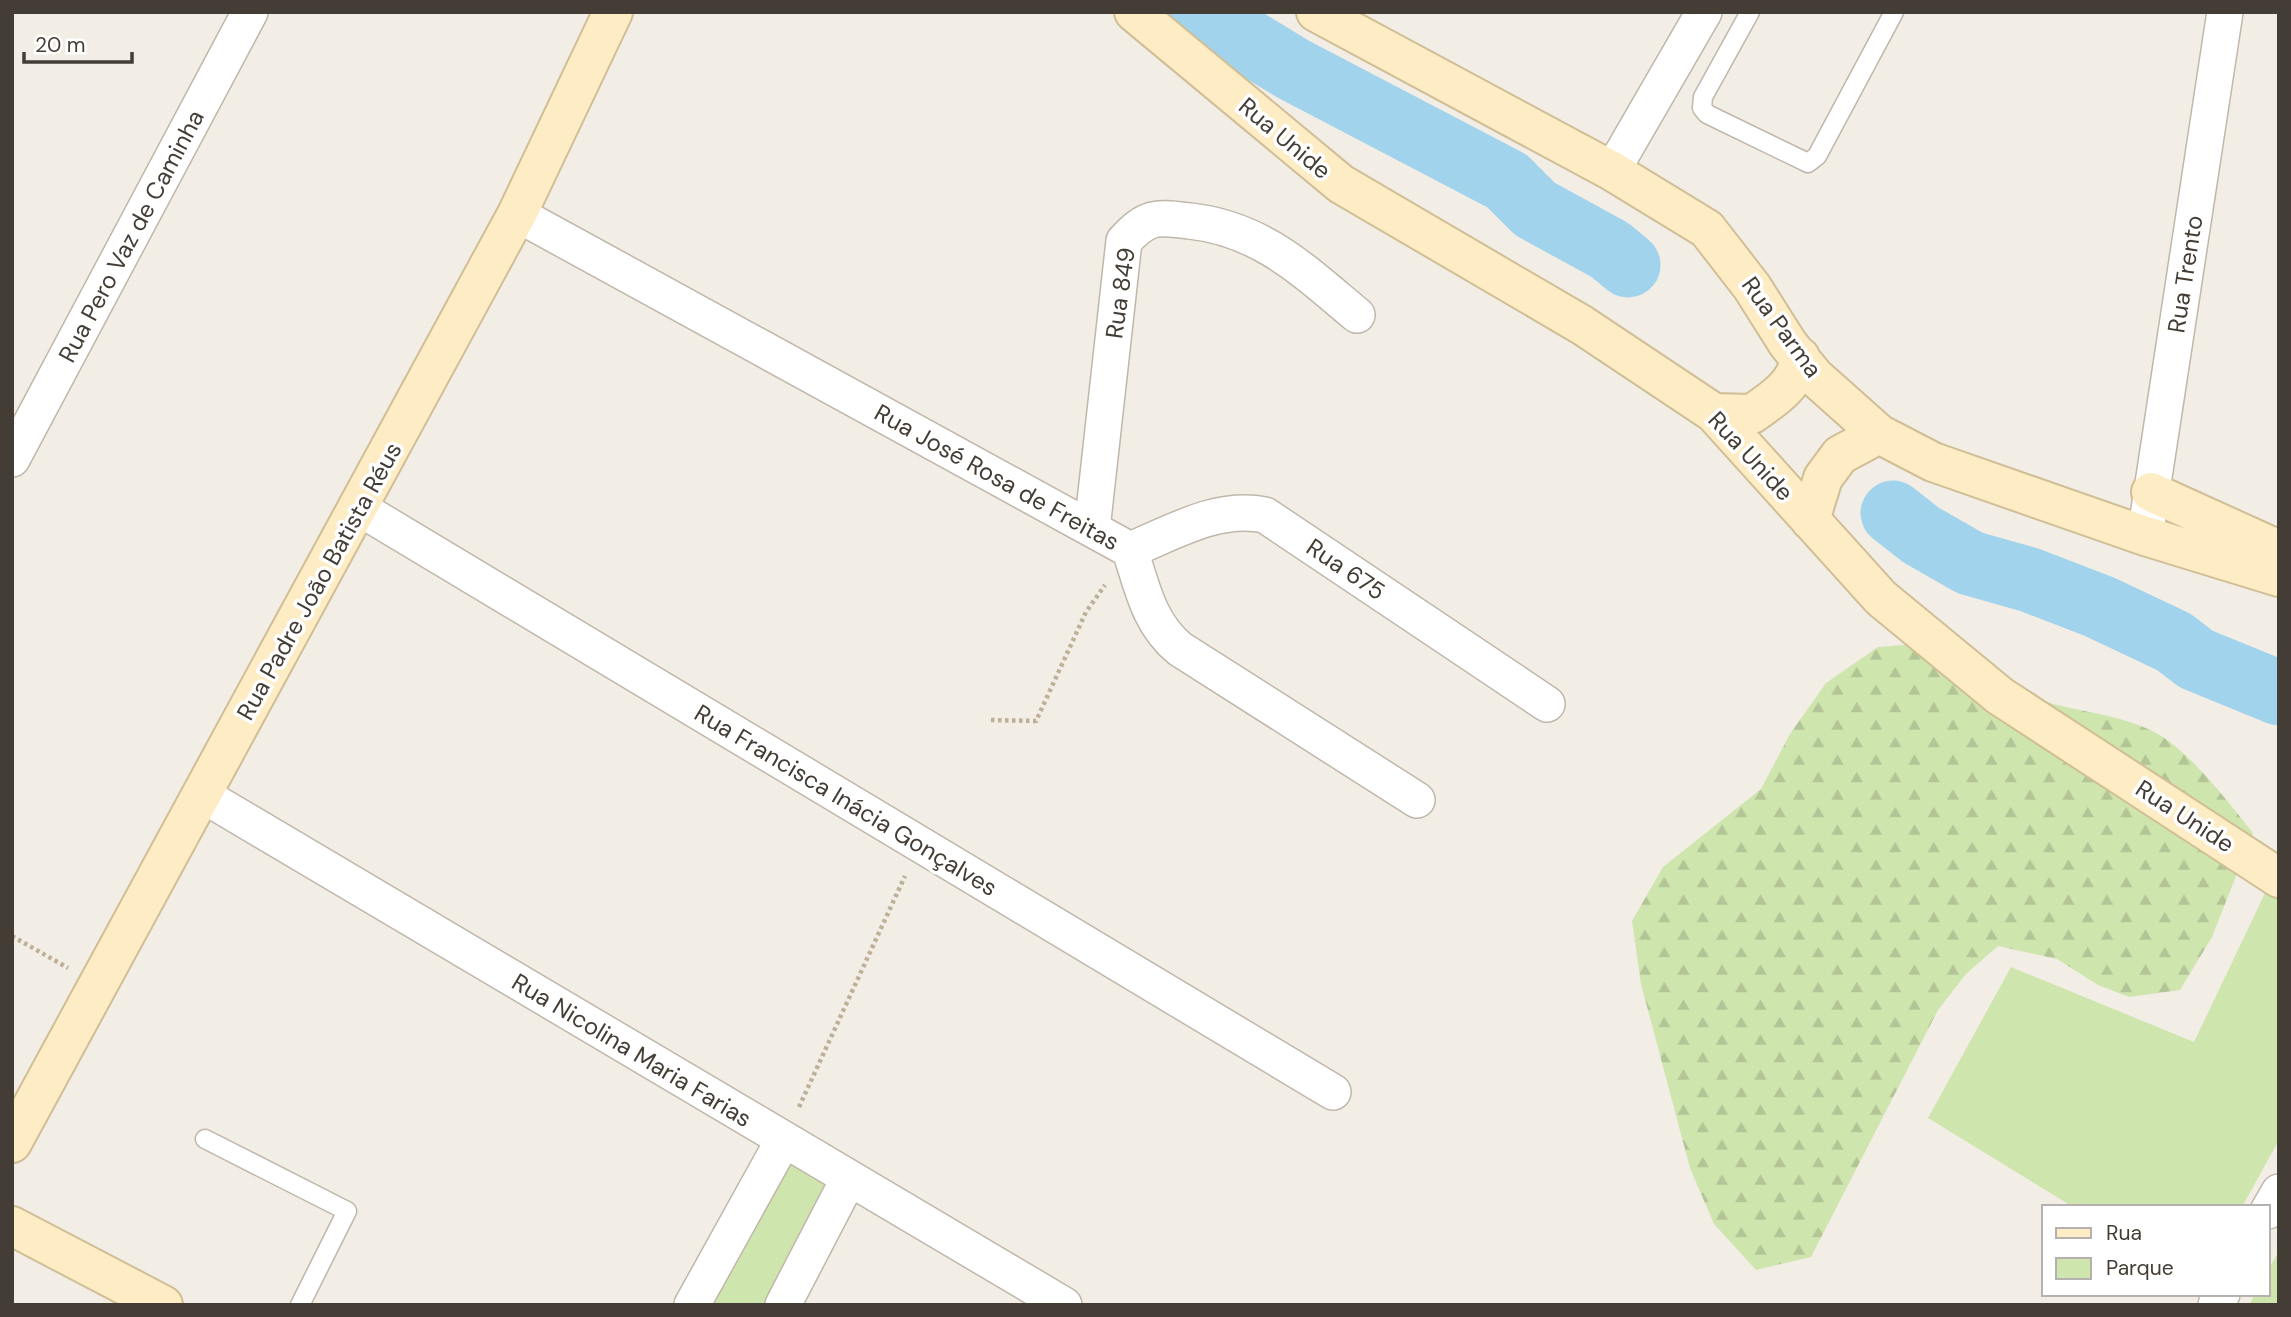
<svg xmlns="http://www.w3.org/2000/svg" width="2291" height="1317" font-family="'DM Sans',sans-serif">
	<defs>
		<pattern id="forest-firs" width="22" height="20" patternUnits="userSpaceOnUse" patternTransform="scale(1.75)"><rect width="22" height="20" fill="#cfe5ae"/><path d="M5 1l3.5 6h-7zM16 11l3.5 6h-7z" fill="#b3c596"/></pattern>
	</defs>
	<rect width="100%" height="100%" fill="#f2ede5"/>
	<path fill="#cfe5ae" d="M2279 864V1140L2242 1207H2073L1928 1118 2011 967 2194 1042Z
		M783 1159 831 1184 766 1305H704Z
		M2279 1251V1305H2249L2255 1294H2268V1270Z"/>
	<path fill="url(#forest-firs)" d="M1941 642C1975 666 2011 692 2053 704 2092 714 2137 717 2170 742 2202 767 2228 802 2253 833L2212 937 2180 990 2129 997 2098 985 2057 959 1998 946 1966 974 1938 1010 1811 1257 1756 1270 1714 1224 1690 1168 1641 984 1632 921 1663 867 1761 789 1790 734 1826 683 1878 647Z"/>
	<g fill="none" stroke-linecap="round" stroke-linejoin="round">
		<path stroke="#a2d3ed" stroke-width="65" d="M1199 12 1293 69 1507 181 1535 209 1610 250 1628 265
			M1893 513 1921 535 1970 563 2030 580 2100 607 2174 642 2196 659 2279 693"/>
		<defs>
			<path id="service" d="M1750 12 1703 97 1702 108 1707 114 1808 163 1817 156 1894 12
				M205 1139 347 1211 300 1305"/>
			<path id="minor" d="M1612 171 1704 12
				M517 214 1130 550C1142 587 1149 624 1180 649L1417 800
				M12 459 250 12
				M359 508 1333 1092
				M1092 529 1124 241C1148 215 1156 217 1190 221 1262 229 1304 271 1357 315
				M2145 536 2225 12
				M1130 550C1172 533 1218 505 1265 515L1547 704
				M201 794 1064 1305
				M2268 1211 2279 1192
				M692 1305 784 1139
				M783 1305 849 1178
				M2216 1305 2222 1294"/>
			<path id="secondary" d="M1134 12 1341 184 1582 325 1714 413 1881 598 2000 696 2279 878
				M1316 12 1612 171 1707 229 1752 287 1788 344 1815 377 1879 434 1933 462 2145 536 2279 577
				M1714 413 1752 414C1772 400 1798 384 1800 357
				M2151 492 2279 550
				M1810 520 1823 478 1840 455 1879 434
				M12 1143 517 214 613 12
				M12 1226 163 1305"/>
		</defs>
		<use href="#service" stroke="#c0b7ab" stroke-width="21"/>
		<use href="#minor" stroke="#c0b7ab" stroke-width="38"/>
		<use href="#secondary" stroke="#d0be96" stroke-width="42"/>
		<path stroke="#beaf99" stroke-width="4.5" stroke-dasharray="3.5 3.5" stroke-linecap="butt" d="M991 720 1036 721 1086 612 1105 585
			M12 936 68 968
			M799 1107 905 876"/>
		<use href="#service" stroke="#fff" stroke-width="18"/>
		<use href="#minor" stroke="#fff" stroke-width="35"/>
		<use href="#secondary" stroke="#fdecc4" stroke-width="38"/>
	</g>
	<g text-anchor="middle" dominant-baseline="central" stroke-width="7" stroke-linejoin="round" paint-order="stroke">
		<g font-size="24" fill="#443d35" stroke="#fff">
			<text transform="translate(1285 138) rotate(40)">Rua Unide</text>
			<text transform="translate(131 236) rotate(-62)">Rua Pero Vaz de Caminha</text>
			<text transform="translate(2185 274) rotate(-81)">Rua Trento</text>
			<text transform="translate(1120 293) rotate(-82)">Rua 849</text>
			<text transform="translate(1782 327) rotate(54)">Rua Parma</text>
			<text transform="translate(1751 456) rotate(47)">Rua Unide</text>
			<text transform="translate(997 477) rotate(29)">Rua José Rosa de Freitas</text>
			<text transform="translate(1346 569) rotate(34)">Rua 675</text>
			<text transform="translate(319 581) rotate(-61)">Rua Padre João Batista Réus</text>
			<text transform="translate(846 800) rotate(31)">Rua Francisca Inácia Gonçalves</text>
			<text transform="translate(2185 816) rotate(33)">Rua Unide</text>
			<text transform="translate(632 1050) rotate(31)">Rua Nicolina Maria Farias</text>
		</g>
	</g>
	<rect width="2291" height="1317" fill="none" stroke="#443d35" stroke-width="28"/>
	<rect x="2042" y="1205" width="228" height="91" fill="#ffffff" stroke="#b4b1ae" stroke-width="2"/>
	<rect x="2056" y="1228" width="35" height="10" fill="#fdecc4" stroke="#b4b1ae" stroke-width="2"/>
	<text x="2106" y="1240" font-size="21" fill="#443d35">Rua</text>
	<rect x="2056" y="1258" width="35" height="21" fill="#cfe5ae" stroke="#b4b1ae" stroke-width="2"/>
	<text x="2106" y="1275" font-size="21" fill="#443d35">Parque</text>
	<path d="M24 52v10h108v-10" fill="none" stroke="#443d35" stroke-width="3.5"/>
	<text x="35" y="52" font-size="21" fill="#443d35" stroke="#ffffff" stroke-width="5" paint-order="stroke">20 m</text>
</svg>
